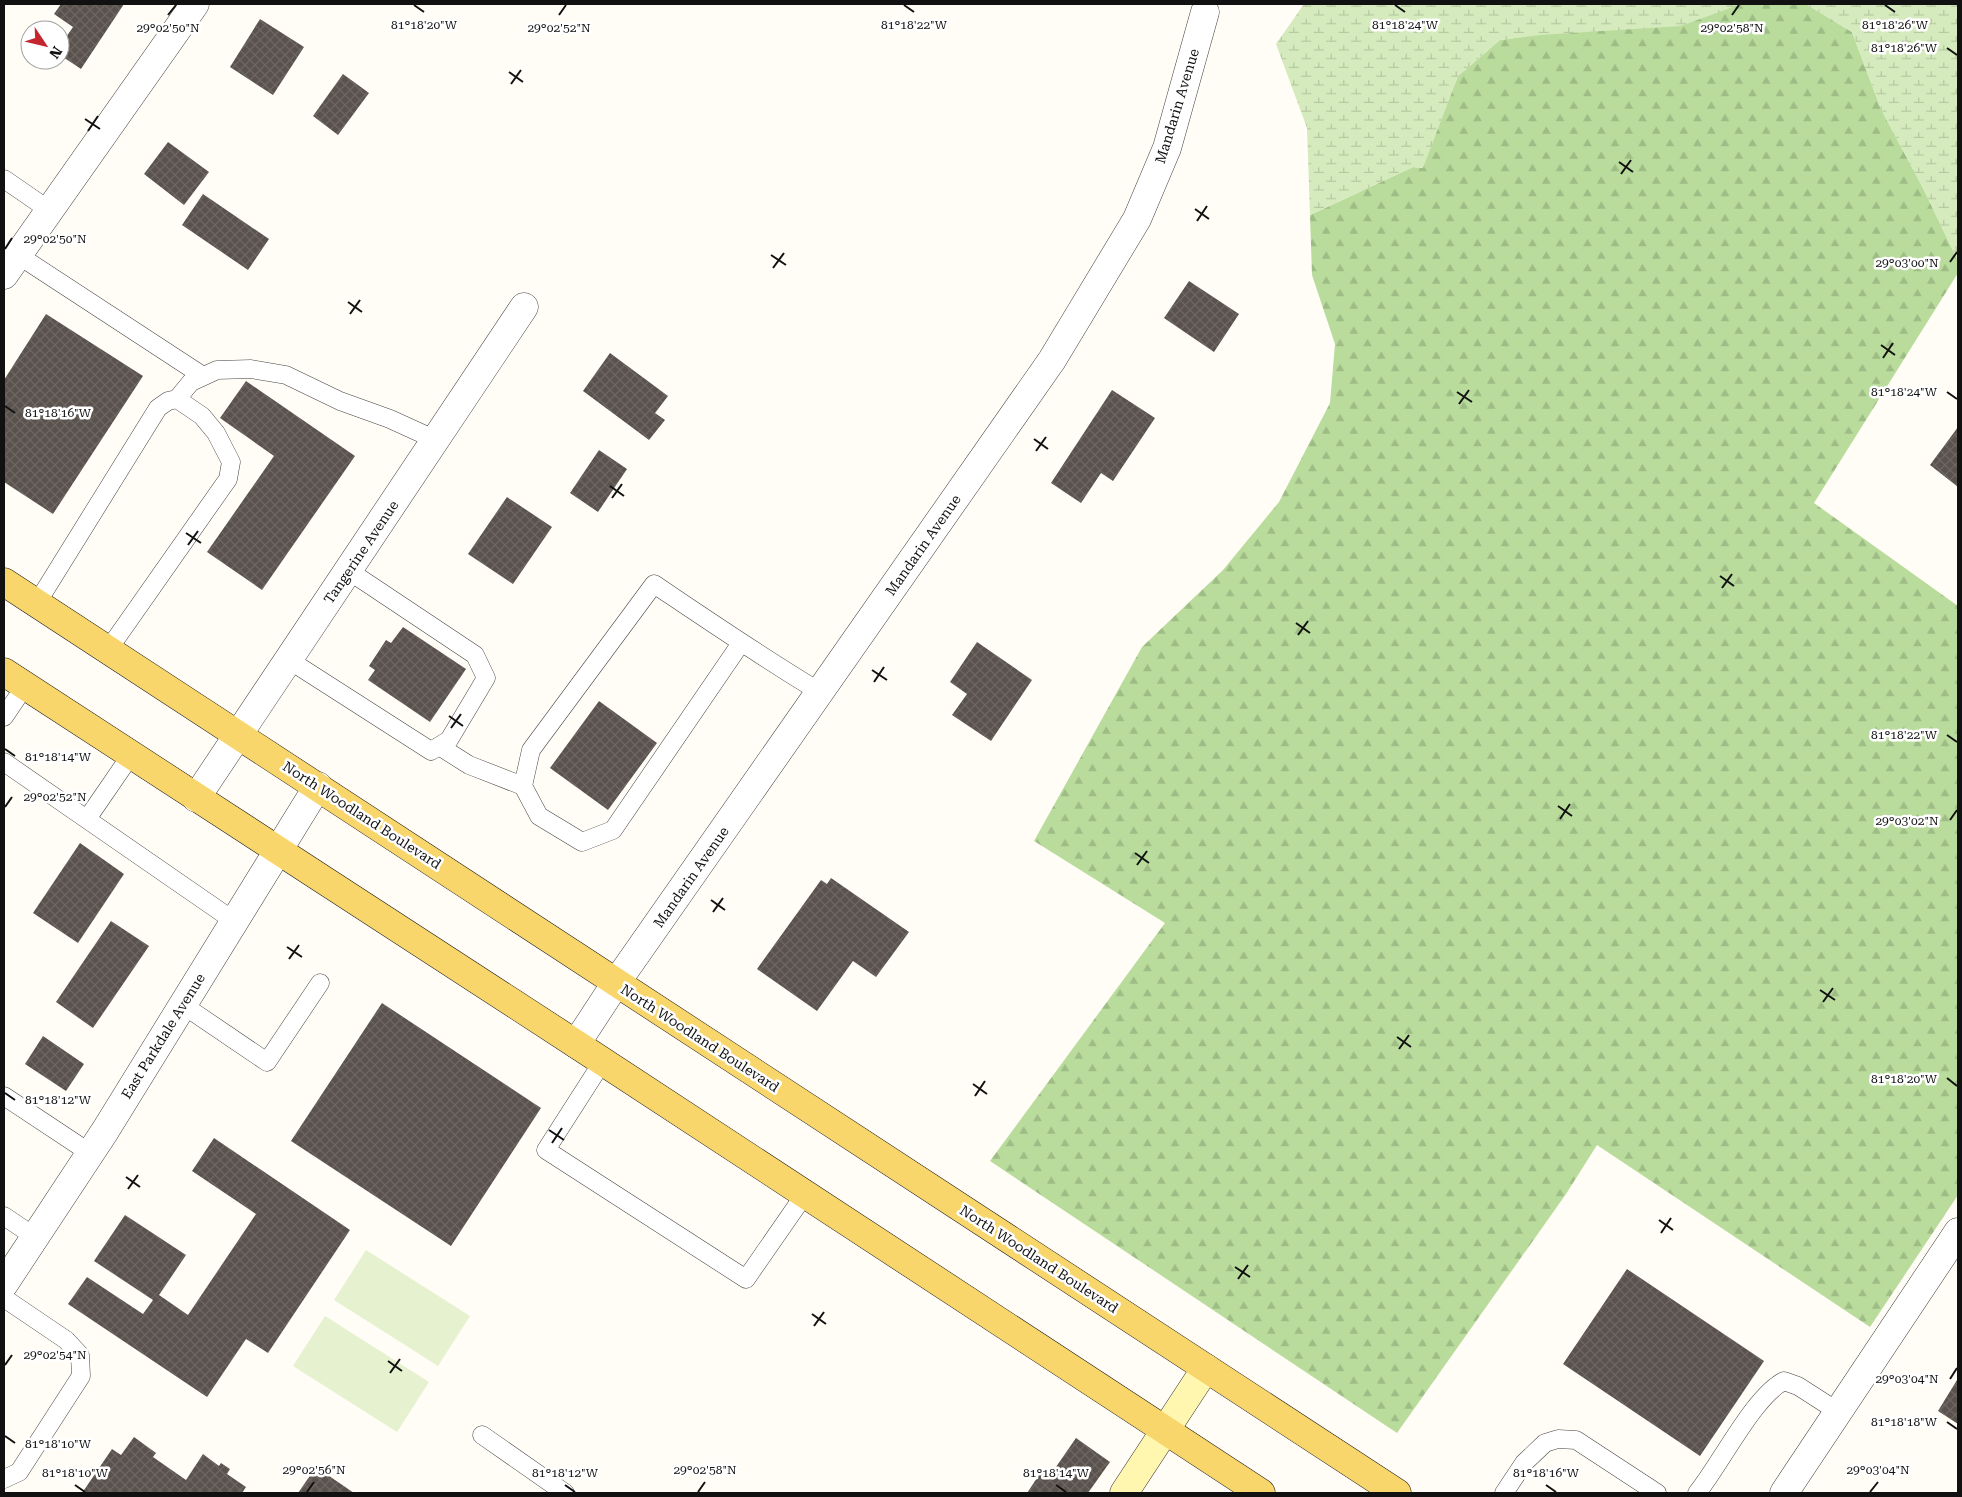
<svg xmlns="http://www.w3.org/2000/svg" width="1962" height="1497" font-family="'Roboto Serif',serif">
	<defs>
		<pattern id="forest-firs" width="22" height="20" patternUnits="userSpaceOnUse" patternTransform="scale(1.25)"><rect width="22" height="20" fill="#b9dc9c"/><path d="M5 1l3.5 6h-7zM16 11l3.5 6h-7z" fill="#9ebc85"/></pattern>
		<pattern id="wetland-marsh" width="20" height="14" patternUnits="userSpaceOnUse" patternTransform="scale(1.25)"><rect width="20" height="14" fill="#d5ebbd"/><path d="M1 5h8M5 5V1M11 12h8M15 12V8" fill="none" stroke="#b6c8a1"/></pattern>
		<pattern id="building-cross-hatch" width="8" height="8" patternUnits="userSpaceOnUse" patternTransform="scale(1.25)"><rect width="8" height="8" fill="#5a524d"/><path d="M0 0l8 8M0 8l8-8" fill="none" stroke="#6d6662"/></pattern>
	</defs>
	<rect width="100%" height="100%" fill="#fffdf5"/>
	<path fill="url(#forest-firs)" d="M1742 4H1806L1852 32 1881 109 1923 188 1958 261V273L1814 503 1958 606V1195L1870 1327 1597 1145 1566 1194 1397 1433 990 1161 1165 923 1034 841 1142 647 1223 570 1279 502 1330 403 1335 344 1312 275 1310 215 1413 167 1422 168 1458 76 1500 40Z"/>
	<path fill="url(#wetland-marsh)" d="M1304 4H1753H1741L1681 26 1540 35 1500 40 1458 76 1423 168 1413 167 1310 215 1307 128 1276 44Z
		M1806 4H1958V261L1923 188 1881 109 1852 32Z"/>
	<path fill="#e6f2cf" d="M366 1250 470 1316 438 1366 334 1300Z
		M325 1316 429 1382 397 1432 293 1366Z"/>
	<path fill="url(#building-cross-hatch)" d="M61 4H124L81 69 60 55V46L73 27 54 14Z
		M260 19 304 47 273 95 230 67Z
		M343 74 369 93 338 135 313 116Z
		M168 142 209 172 184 205 144 174Z
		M203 194 269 239 248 270 182 225Z
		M1189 281 1239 314 1214 352 1164 318Z
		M46 314 143 376 53 514 4 482V380Z
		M610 353 668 396 655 413 665 420 649 440 583 391Z
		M246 381 355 456 262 590 207 552 274 456 220 418Z
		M1112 390 1155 418 1113 481 1101 473 1081 503 1051 483Z
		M1958 427V487L1930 465Z
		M599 450 627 469 598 512 570 493Z
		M507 497 552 527 513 584 468 554Z
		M403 627 466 669 430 722 368 680 375 670 369 666 386 640 391 643Z
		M977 642 1032 680 991 741 952 715 967 694 950 682Z
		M599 701 657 743 608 810 550 768Z
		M80 843 124 874 78 943 33 913Z
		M831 878 909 932 876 977 853 961 817 1011 757 969 821 880 827 884Z
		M111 921 149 946 93 1028 56 1002Z
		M382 1003 541 1108 451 1246 291 1141Z
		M43 1036 84 1064 66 1091 25 1064Z
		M214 1138 350 1230 268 1353 246 1339 207 1397 68 1304 87 1277 143 1314 153 1300 94 1261 125 1215 186 1255 159 1295 188 1315 256 1214 192 1171Z
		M1627 1269 1764 1361 1700 1456 1563 1364Z
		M1957 1380 1958 1381V1424L1938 1411Z
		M134 1437 156 1453 153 1457 186 1480 203 1454 219 1466 221 1463 230 1469 227 1474 246 1487 242 1493H82L112 1449 121 1455Z
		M1076 1438 1110 1462 1088 1493H1027L1041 1472 1049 1477Z
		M316 1467 354 1493H298Z"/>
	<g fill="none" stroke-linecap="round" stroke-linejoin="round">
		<defs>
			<path id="lane" d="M4 179 49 210
				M18 255 203 376
				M177 399 191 382 217 370 251 369 286 375 340 401 390 419 436 440
				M37 603 158 408 168 401 177 399 202 416 216 433 231 462 228 479 108 650
				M741 643 613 830 582 842 539 816 523 786 531 750 654 584C709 621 763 658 820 692
				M289 660 431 751 449 740 486 678 475 655 349 571
				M4 717 25 686
				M439 746 469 765 523 786
				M4 762 234 921
				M87 819 131 755
				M183 1005 267 1062 320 983
				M603 1061 546 1150 746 1279 805 1194
				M4 1096 90 1153
				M4 1216 35 1237
				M4 1298 66 1340 80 1355 81 1376 19 1472 4 1479
				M482 1435 565 1493
				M1504 1493 1524 1463 1545 1443 1558 1439 1576 1440 1657 1493
				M1697 1493C1720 1465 1754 1396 1784 1381L1798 1386 1837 1411"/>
			<path id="street" d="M4 275 195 4
				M196 798 524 307
				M576 1044 616 983 1052 360 1137 219 1167 148 1205 12
				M4 1284 105 1131 318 786
				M1784 1493 1958 1232"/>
			<path id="secondary" d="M1124 1493 1206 1368"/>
			<path id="primary" d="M4 582 1397 1493
				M4 672 576 1044 1261 1493"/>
		</defs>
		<use href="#lane" stroke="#444" stroke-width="19"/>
		<use href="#street" stroke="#444" stroke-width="29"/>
		<use href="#secondary" stroke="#333" stroke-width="29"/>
		<use href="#primary" stroke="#222" stroke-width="29"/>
		<use href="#lane" stroke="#fff" stroke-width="18"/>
		<use href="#street" stroke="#fff" stroke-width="28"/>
		<use href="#secondary" stroke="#fff6b0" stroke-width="28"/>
		<use href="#primary" stroke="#f9d66b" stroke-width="28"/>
	</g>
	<path fill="none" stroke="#111" stroke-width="2" d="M414 5 424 12M904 5 914 12M1395 5 1405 12M1885 5 1895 12M168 15 176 5M559 15 566 5M1732 15 1739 5M1947 48 1957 55M509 72 523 82M511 84 521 70M85 119 100 129M88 131 98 116M1619 162 1633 172M1621 174 1631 160M1195 209 1209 219M1197 221 1207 206M5 249 12 238M771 255 786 265M1950 262 1957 252M773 268 784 253M348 302 362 312M350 314 360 300M1881 345 1895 355M1883 358 1893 343M1457 392 1472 402M1947 392 1957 399M1459 404 1469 390M5 406 15 413M1034 439 1048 449M1036 451 1046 437M610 486 624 496M612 498 622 484M186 533 201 543M188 545 198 531M1720 576 1734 586M1722 588 1732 574M1296 623 1310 633M1298 635 1308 621M872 670 887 680M874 682 884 667M449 716 463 726M451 728 461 714M1947 735 1957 742M5 749 15 756M1558 806 1572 816M5 807 12 797M1560 819 1570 804M1950 820 1957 810M1135 853 1149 863M1137 865 1147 851M711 900 725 910M713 912 723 898M287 947 302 957M289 959 299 945M1820 990 1835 1000M1823 1002 1833 988M1397 1037 1411 1047M1399 1049 1409 1035M1947 1078 1957 1086M973 1084 987 1094M5 1093 15 1100M975 1096 985 1081M549 1130 564 1140M552 1143 562 1128M126 1177 140 1187M128 1189 138 1175M1659 1220 1673 1230M1661 1233 1671 1218M1235 1267 1250 1277M1238 1279 1248 1265M812 1314 826 1324M814 1326 824 1312M388 1361 402 1371M5 1365 12 1355M390 1373 400 1359M1950 1379 1957 1368M1947 1422 1957 1429M5 1436 15 1443M75 1485 85 1492M565 1485 575 1492M1056 1485 1066 1492M1546 1485 1556 1492M307 1492 314 1482M698 1492 705 1482M1870 1492 1878 1482"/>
	<g text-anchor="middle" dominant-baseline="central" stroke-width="5" stroke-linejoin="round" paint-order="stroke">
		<g font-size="14" fill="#111" stroke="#fff">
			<text transform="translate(1177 106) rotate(-73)">Mandarin Avenue</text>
			<text transform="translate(923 545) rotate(-55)">Mandarin Avenue</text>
			<text transform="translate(361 552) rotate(-56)">Tangerine Avenue</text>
			<text transform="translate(362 815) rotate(33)">North Woodland Boulevard</text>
			<text transform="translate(691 877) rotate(-55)">Mandarin Avenue</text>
			<text transform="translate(163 1036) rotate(-58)">East Parkdale Avenue</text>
			<text transform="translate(700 1038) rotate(33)">North Woodland Boulevard</text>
			<text transform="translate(1039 1259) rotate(33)">North Woodland Boulevard</text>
		</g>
	</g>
	<g font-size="12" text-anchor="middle" fill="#111" stroke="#fff" stroke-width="5" stroke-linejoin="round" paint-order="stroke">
		<text x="424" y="29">81°18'20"W</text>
		<text x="914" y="29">81°18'22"W</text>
		<text x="1405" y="29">81°18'24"W</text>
		<text x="1895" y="29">81°18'26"W</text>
		<text x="168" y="32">29°02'50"N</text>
		<text x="559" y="32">29°02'52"N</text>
		<text x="1732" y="32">29°02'58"N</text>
		<text x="1904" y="52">81°18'26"W</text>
		<text x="55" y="243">29°02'50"N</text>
		<text x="1907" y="267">29°03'00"N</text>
		<text x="1904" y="396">81°18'24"W</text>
		<text x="58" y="417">81°18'16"W</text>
		<text x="1904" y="739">81°18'22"W</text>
		<text x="58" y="761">81°18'14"W</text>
		<text x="55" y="801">29°02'52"N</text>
		<text x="1907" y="825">29°03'02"N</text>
		<text x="1904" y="1083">81°18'20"W</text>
		<text x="58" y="1104">81°18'12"W</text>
		<text x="55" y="1359">29°02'54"N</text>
		<text x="1907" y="1383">29°03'04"N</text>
		<text x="1904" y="1426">81°18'18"W</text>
		<text x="58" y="1448">81°18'10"W</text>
		<text x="314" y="1474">29°02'56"N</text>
		<text x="705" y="1474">29°02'58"N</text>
		<text x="1878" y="1474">29°03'04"N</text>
		<text x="75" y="1477">81°18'10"W</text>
		<text x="565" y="1477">81°18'12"W</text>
		<text x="1056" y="1477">81°18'14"W</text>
		<text x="1546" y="1477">81°18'16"W</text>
	</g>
	<rect width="1962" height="1497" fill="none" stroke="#111111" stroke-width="10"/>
	<g transform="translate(45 45) rotate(125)"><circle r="24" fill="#ffffff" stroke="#a0a0a0"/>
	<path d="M0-4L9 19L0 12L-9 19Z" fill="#c4262e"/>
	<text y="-8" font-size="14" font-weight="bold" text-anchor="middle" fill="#111111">N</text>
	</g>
</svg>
